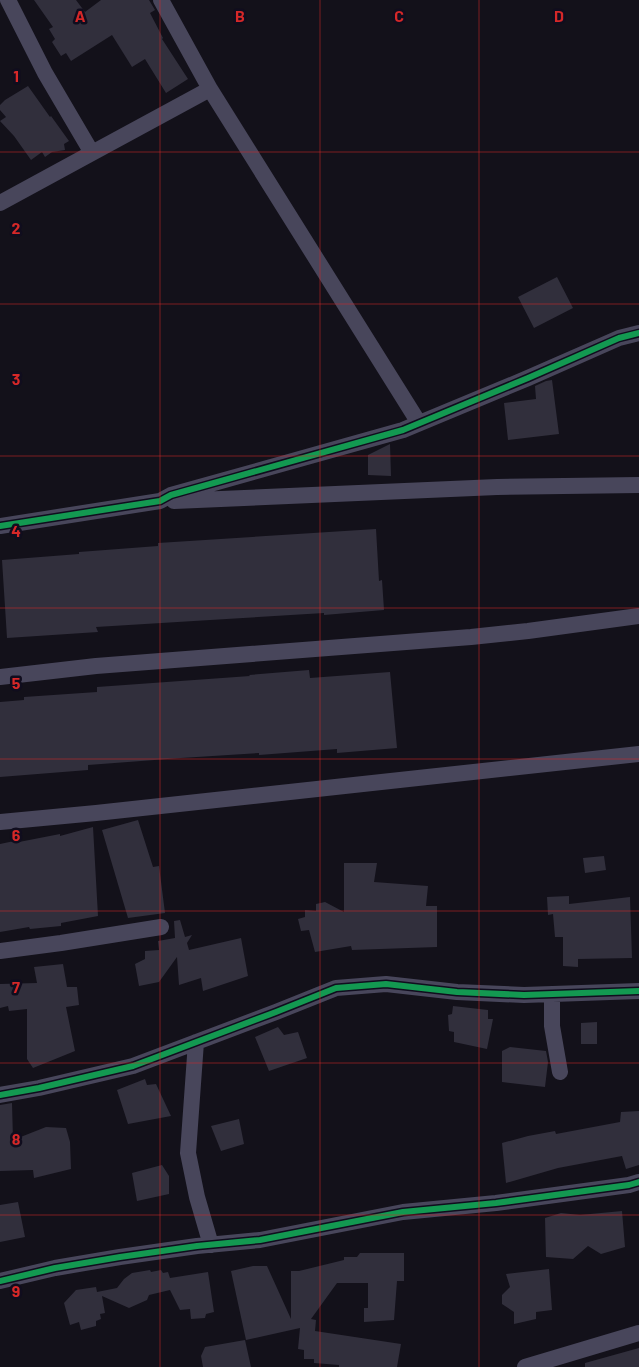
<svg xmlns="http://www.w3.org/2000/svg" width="639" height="1367" font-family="Barlow,sans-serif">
	<rect width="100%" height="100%" fill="#13111a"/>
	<path fill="#312f3c" d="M34 0H76L85 12 101 0H149L155 10 150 13 163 38 162 39 188 79 166 93 145 59 132 67 112 35 71 61 66 53 61 56 52 42 55 39 49 29 53 27Z
		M28 86 50 117 51 116 69 141 64 144 65 150 52 152 45 157 42 152 31 160 14 136 0 121 6 117 0 110V105L5 100Z
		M557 277 573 308 534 328 518 297Z
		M552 380 559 434 508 440 504 403 536 399 535 386 546 381Z
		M390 444 391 476 368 475V455Z
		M376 529 379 581 382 580 384 610 324 615V613L243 618 96 627 98 632 7 638 2 560 79 554V552L158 546V543Z
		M309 670 310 678 390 672 397 748 337 753V749L259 755V753L181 758 88 765V770L0 777V702L24 700V697L97 692V687L250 676 249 675Z
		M138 820 153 867 159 866 165 913 128 918 102 830Z
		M93 827 98 916 61 923V926L30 929 29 927 0 932V844L19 840V842L60 834V836Z
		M604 856 606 870 585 873 583 858Z
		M344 863H377L374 882 428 886 426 906H437V947L352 950 351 946 315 952 309 930 301 931 298 919 305 917V910L316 911V904L325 902 344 912Z
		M569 896V904L630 897 632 958 578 959V967L563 966V937H555L553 914 548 915 547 897Z
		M180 920 185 937 192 935 187 943 189 950 241 938 248 976 203 991 201 978 179 985 177 957 159 982 139 986 135 964 145 959V951L159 950 158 941 175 938 174 921Z
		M63 964 67 987H77L79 1005 66 1007 75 1051 33 1068 27 1059V1009L9 1011 8 1006 0 1008V984L37 983 34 967Z
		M453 1006 488 1010V1019H493L487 1049 454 1042V1032L449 1031 448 1015 452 1014Z
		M597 1022V1044H581V1023Z
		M278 1027 284 1035 298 1032 307 1058 269 1071 255 1037Z
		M510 1047 546 1051 548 1062 545 1087 502 1082V1051Z
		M145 1079 147 1085 156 1084 171 1116 128 1124 117 1090Z
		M12 1103 13 1140 46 1127 66 1128 70 1142 71 1169 34 1178 33 1170 0 1171V1105Z
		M639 1111V1165L626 1169 622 1156 558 1168 506 1183 502 1143 528 1136 555 1131 556 1134 620 1122 621 1112Z
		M239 1119 244 1144 221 1151 211 1126Z
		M162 1165 169 1176V1194L137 1201 132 1173Z
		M18 1202 25 1237 0 1242V1205Z
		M622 1211 625 1247 601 1254 588 1246 573 1259 546 1257 545 1218 561 1213 580 1215Z
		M360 1253H404V1281H397L394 1320 364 1322V1308H368V1283H337L311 1319 316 1320 315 1331 401 1344 397 1367H339V1365L314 1363V1359H304V1350L298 1349 300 1328 246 1340 231 1271 253 1266H267L291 1319V1271H299L344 1260V1257H357Z
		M549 1269 552 1310 536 1312V1319L514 1324V1312L502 1304V1295L510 1287 506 1274Z
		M150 1270 151 1272 161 1270 163 1273 168 1272 170 1278 208 1272 214 1312 206 1314 205 1318 191 1319 190 1309 180 1310 170 1290 149 1295 147 1300 129 1308 102 1296 105 1313 100 1314 101 1319 96 1321V1326L81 1330 79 1322 70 1325 64 1303 76 1290 96 1287 97 1292 117 1288 124 1279 132 1273Z
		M245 1340 251 1367H203L201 1356 205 1347Z
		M639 1348V1367H585V1363Z"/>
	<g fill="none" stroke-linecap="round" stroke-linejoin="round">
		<path stroke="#48465b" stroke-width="16" d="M161 0 210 89
			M92 153 210 89 419 423
			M0 203 92 153 45 73 8 0
			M174 501 497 487 639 485
			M0 526 160 501 171 495 403 430 528 378 619 338 639 333
			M0 677 96 666 471 637 528 631 639 616
			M0 822 96 813 639 754
			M0 951 61 943 161 927
			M552 994V1026L560 1072
			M196 1042 188 1153 197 1197 211 1245
			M0 1095 39 1088 133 1066 276 1012 336 988 386 984 457 992 524 995 639 991
			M0 1281 55 1268 120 1257 197 1246 260 1240 403 1212 496 1203 629 1185 639 1182
			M525 1367 639 1333"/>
		<defs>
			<path id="cycleway" d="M0 526 160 501 171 495 403 430 528 378 619 338 639 333
				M0 1095 39 1088 133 1066 276 1012 336 988 386 984 457 992 524 995 639 991
				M0 1281 55 1268 120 1257 197 1246 260 1240 403 1212 496 1203 629 1185 639 1182"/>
		</defs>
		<use href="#cycleway" stroke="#100d1e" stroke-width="9"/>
		<use href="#cycleway" stroke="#139951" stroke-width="6"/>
	</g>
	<path fill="none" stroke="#d62828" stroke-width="1" stroke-opacity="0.55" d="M160 0V1367M320 0V1367M479 0V1367M0 152H639M0 304H639M0 456H639M0 608H639M0 759H639M0 911H639M0 1063H639M0 1215H639"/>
	<g font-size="16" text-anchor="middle" font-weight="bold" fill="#d62828" stroke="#100d1e" stroke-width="5" stroke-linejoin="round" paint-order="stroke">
		<text x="80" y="22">A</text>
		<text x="240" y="22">B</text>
		<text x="399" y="22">C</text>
		<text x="559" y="22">D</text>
		<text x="16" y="82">1</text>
		<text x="16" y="234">2</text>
		<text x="16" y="385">3</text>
		<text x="16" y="537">4</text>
		<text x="16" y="689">5</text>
		<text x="16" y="841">6</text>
		<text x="16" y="993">7</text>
		<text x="16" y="1145">8</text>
		<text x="16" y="1297">9</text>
	</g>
</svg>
